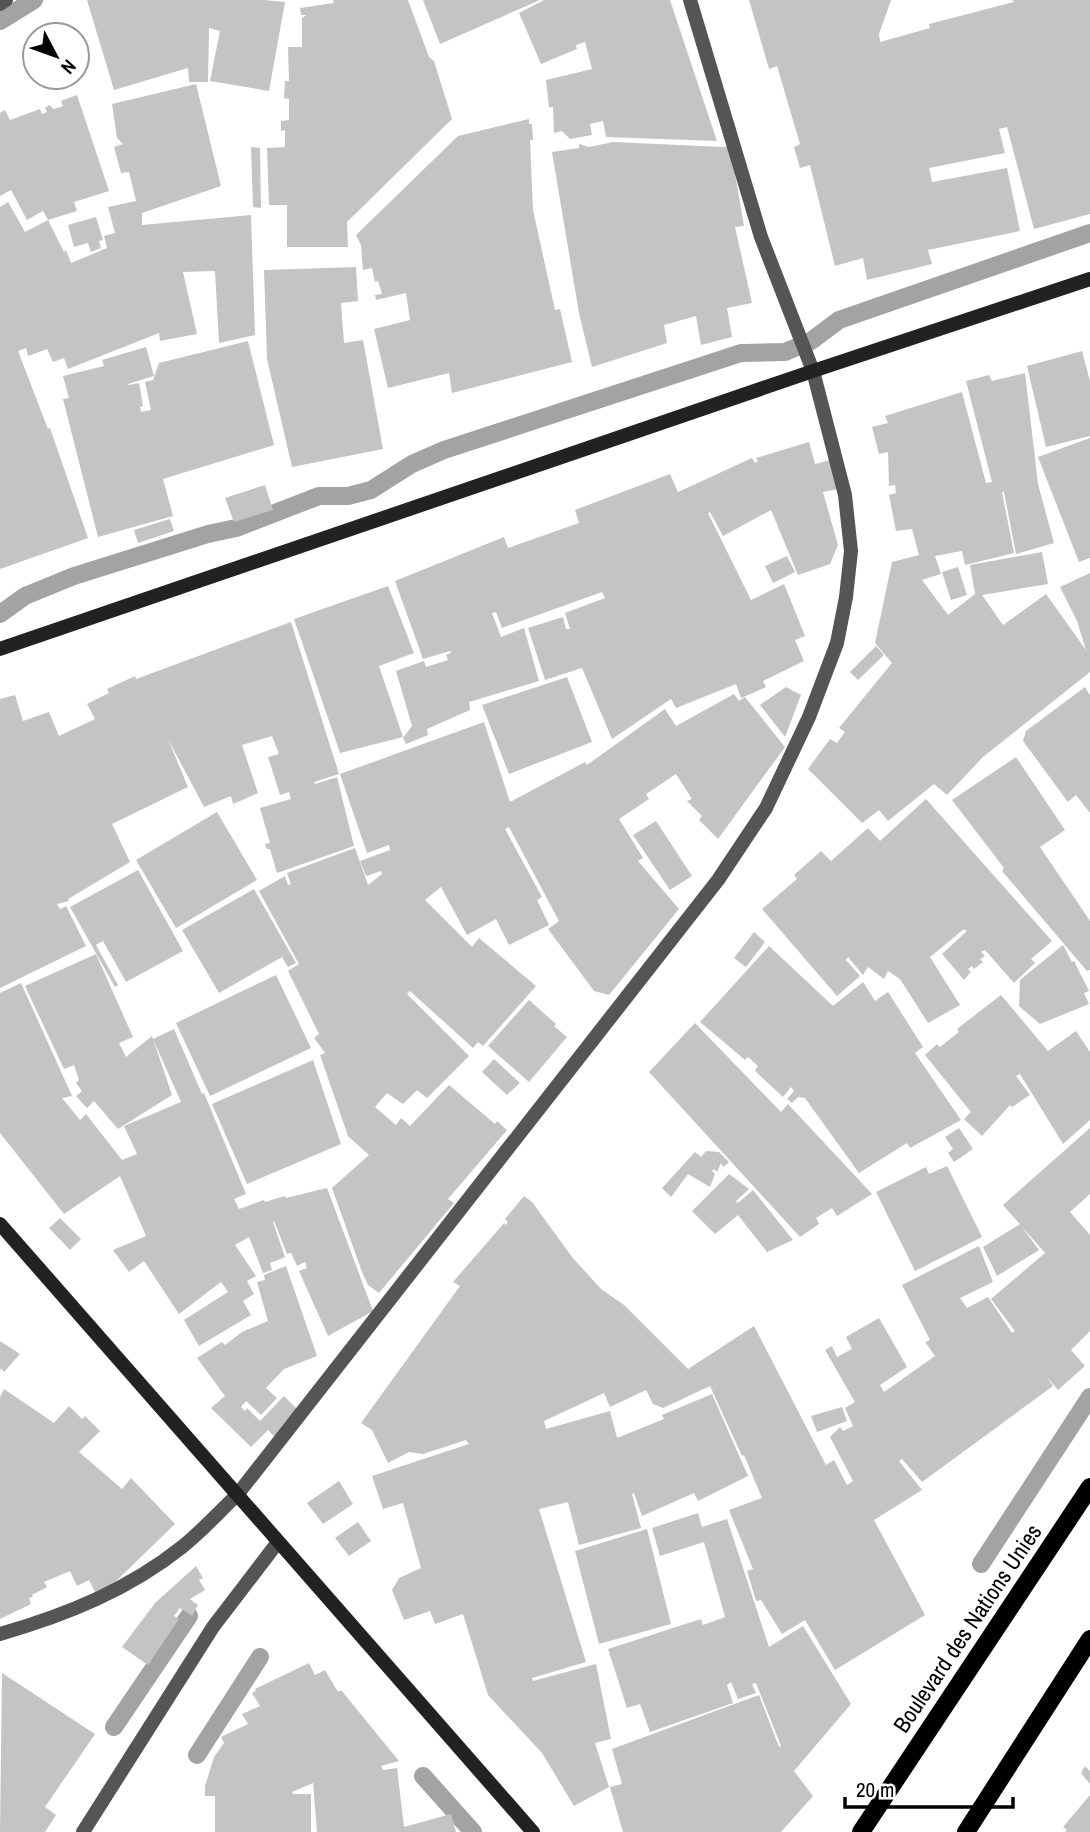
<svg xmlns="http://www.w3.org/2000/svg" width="1090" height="1832" font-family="'Archivo Narrow',sans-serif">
	<rect width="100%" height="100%" fill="#fff"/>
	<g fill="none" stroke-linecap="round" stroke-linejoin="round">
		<path stroke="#a3a3a3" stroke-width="18" d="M0 21 34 0
			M0 614 25 596 74 576 208 534 236 528 319 496H348L371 490 412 464 444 450 741 353 785 352 811 341 839 320 1090 233
			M981 1564 1090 1397
			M114 1727 189 1616
			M197 1755 260 1657
			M423 1776 473 1832"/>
	</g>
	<path fill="#c4c4c4" d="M87 0H264L285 2 269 91 210 81 220 31 209 28 208 82H189L188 68 114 90Z
		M333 0H408L429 57 434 61 452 119 347 222 348 247H287V205H269L267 148 285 147V130L281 131V121L289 120V99L284 98 285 81H289L288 47H302V18L306 15H301L300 8 334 3Z
		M423 0H540L440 44Z
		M544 0H670L717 141 606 137 603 121 590 124 592 135 570 139 562 131 554 133 553 107H549L546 80 592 69 585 42 576 45 577 49 541 64 519 13Z
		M749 0H891L879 34 880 42 930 28 929 24 1014 2 1012 0H1090V214L1034 229 1007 127 999 129 1005 153 929 168 932 182 1007 168 1020 231 928 250 932 264 867 280 863 258 835 266 810 165 800 168 794 147 800 144 777 66 769 69Z
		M196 84 221 186 142 213V225L251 215 255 335 219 343 215 271 183 272 197 334 160 341 159 333 68 369 64 358 53 362 47 349 28 356 26 348 18 351 48 429 50 428 88 538 0 569V207L8 202 25 232 48 220 64 252 66 250 71 263 107 248 104 236 115 233 108 207 136 201 129 172 121 173 114 147 123 144 117 138 112 104Z
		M77 95 109 191 74 202 77 211 48 220 43 211 27 220 11 190 0 196V113L5 110 10 120 40 109 42 114 47 112 45 108 49 105 54 109 63 106 61 101Z
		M529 119V124H532L533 140H530L533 210 555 310 560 309 572 362 452 393 449 373 388 388 374 329 410 320 406 293 376 300 375 295 382 294 378 281 375 282 372 268 363 270 361 245 356 235 458 136Z
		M613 142 724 147 730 145 744 226 735 227 752 303 727 308 732 337 701 345 696 316 664 325 667 343 592 367 579 313 552 152 579 148V144L589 147Z
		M251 147 260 148 261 208 253 207Z
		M96 217 103 240 99 241 101 248 91 252 88 243 74 247 68 225Z
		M356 267 358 301 341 303 344 343 363 340 383 449 292 467 267 359 264 270Z
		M248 341 274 445 163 479 173 516 98 537 63 399 69 398 63 376 104 366 102 360 146 347 154 376 128 384 129 385 139 383 143 406 140 407 141 412 151 410 145 382 153 380 159 363Z
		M1082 351 1090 381V436L1046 447 1027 366Z
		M1025 373 1038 484 1054 543 1016 554 1004 492H1002L1014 553 965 565 962 551 935 556 941 574 922 580 948 615 975 594 970 565 1042 552 1048 584 982 595 1003 625 1046 594 1086 650 1077 621 1060 587 1090 573V672L983 757 947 795 934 784 888 821 879 810 862 823 808 769 830 739 837 743 845 732 839 728 892 663 875 643 892 562 919 555 912 529 896 531 889 495 896 493 895 485 889 486 888 452 879 454 872 427 888 423 885 416 962 392 986 483 992 482 966 381 989 375 992 381Z
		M1090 438V558L1079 562 1038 457Z
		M809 442 815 464 831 460 838 489 823 492 838 545 830 564 798 575 771 510 723 536 710 512 708 513 751 600 784 584 805 636 795 640 804 661 763 681 766 687 741 698 736 684 676 708 671 699 612 739 582 668 545 680 528 628 563 617 566 629H570L565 613 605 598 602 592 502 628 496 612 492 613 501 637 524 628 539 681 469 702 470 710 427 729 428 735 406 744 403 738 412 726 396 671 424 661 426 667 448 660 446 655 451 653 450 651 423 659 395 581 504 537 508 548 579 523 575 510 670 474 678 492 752 458 755 463 758 461 756 458Z
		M265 485 273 510 234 522 225 498Z
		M170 519 174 531 138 543 134 530Z
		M787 556 795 572 773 583 765 566Z
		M958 567 967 595 951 600 942 572Z
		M388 586 414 653 379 666 403 737 340 753 294 619Z
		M291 622 339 774 314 782 315 784 337 777 354 846 277 873 270 849H267L265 844 270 843 260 808 291 799 289 792 280 795 268 757 279 754 272 736 242 745 258 793 233 804 231 796 204 807 168 739 188 787 112 824 130 862 68 899 69 901 57 904 60 909 66 906 86 946 0 988V699L15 695 23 721 49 712 59 736 95 719 87 704 109 693 107 689 135 676 136 679Z
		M876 646 884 655 858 680 850 672Z
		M567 677 592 742 509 774 482 705Z
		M786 687 801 695 785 737 760 705Z
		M1085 687 1090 695V813L1076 795 1068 802 1023 741 1026 731Z
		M734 694 739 701 745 697 785 747 718 839 699 820 702 816 687 801 692 799 676 774 646 794 649 799 619 819 643 858 638 861 679 909 609 995 594 991 548 929 559 921 509 827 505 829 542 897 537 900 549 925 509 945 496 919 467 935 441 887 425 900 472 947 479 938 536 986 483 1046 478 1042 473 1048 410 991 407 994 469 1056 427 1098 417 1090 403 1104 387 1093 375 1107 396 1125 401 1118 410 1126 449 1085 495 1124 497 1121 507 1130 448 1199 454 1203 379 1293 368 1285 362 1272 332 1188 369 1155 348 1136 320 1055 325 1053 314 1038 319 1034 288 971 299 964 259 891 285 876 288 885 291 884 287 873 355 848 368 885 382 874 381 871 366 876 360 861 390 850 389 845 367 853 340 774 484 722 510 802 585 762 587 765 665 709 676 726Z
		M1016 757 1065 830 1040 847 1090 921V970L1087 971 1002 871 1004 868 952 800Z
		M926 799 1052 941 1031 959 1035 963 1014 983 985 950 981 952 985 956 980 959 983 962 974 969 972 966 968 969 971 972 964 980 942 954 967 931 964 929 930 957 960 1005 928 1023 900 979 888 971 884 979 868 967 863 975 848 957 846 960 860 976 837 996 762 909 797 879 794 875 821 851 831 861 868 828 880 841Z
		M217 812 257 880 176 928 136 860Z
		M656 821 692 876 670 890 633 835Z
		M138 870 183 951 126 982 103 941 96 945 118 985 115 987 70 907Z
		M254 889 296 963 288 967 282 957 219 993 182 930Z
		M754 932 765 942 746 967 734 958Z
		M1063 945 1072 962 1074 961 1089 991 1084 993 1089 1004 1040 1024 1019 1006 1020 980Z
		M769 946 833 1006 863 982 875 1001 888 992 923 1047 915 1053 961 1120 910 1148 907 1143 859 1173 805 1098 798 1097 792 1103 787 1099 794 1091 791 1087 783 1097 755 1071 758 1066 748 1057 745 1060 700 1022Z
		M96 954 133 1037 119 1043 126 1057 152 1036 172 1095 118 1129 94 1101 87 1108 76 1096 82 1091 76 1083 79 1080 74 1065 64 1069 25 986Z
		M276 975 311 1048 210 1096 176 1023Z
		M21 983 72 1096 62 1098 80 1120 86 1114 122 1160 137 1154 124 1126 181 1102 153 1039 174 1029 202 1094 204 1093 246 1194 234 1199 239 1209 264 1200 265 1202 285 1196 286 1198 327 1188 373 1311 328 1336 299 1271 307 1268 305 1262 297 1266 291 1253 287 1254 274 1221 273 1222 285 1257 270 1263 272 1270 263 1273 249 1237 235 1245 256 1276 247 1281 254 1294 243 1301 251 1315 199 1346 184 1320 228 1292 221 1282 179 1314 144 1261 129 1272 113 1250 146 1236 120 1176 64 1214 0 1133V993Z
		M1001 995 1048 1051 1076 1031 1090 1052V1120L1063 1144 1020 1074 1016 1076 1030 1095 1012 1107 1010 1105 982 1136 964 1119 971 1112 925 1055 937 1044 940 1047 959 1032 957 1029Z
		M529 1000 556 1024 554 1026 567 1037 529 1082 488 1046Z
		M695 1023 781 1112 788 1104 872 1194 837 1216 832 1208 816 1218 819 1224 800 1237 649 1072Z
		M494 1059 520 1083 507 1095 482 1072Z
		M313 1060 341 1144 247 1184 212 1104Z
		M959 1128 973 1149 954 1162 948 1153 953 1149 945 1137Z
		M1090 1128V1194L1070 1212 1090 1235V1331L1071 1350 1085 1366 1058 1390 1046 1376 1053 1386 922 1482 902 1459 899 1461 922 1490 874 1520 925 1615 835 1670 805 1620 782 1634 761 1600 756 1601 747 1571 753 1569 729 1510 762 1498 744 1455 742 1456 710 1386 663 1408 653 1404 646 1390 610 1407 604 1393 544 1421 546 1429 610 1411 617 1438 664 1419 662 1415 712 1394 748 1476 698 1501 694 1493 642 1516 634 1493 632 1494 641 1528 579 1545 568 1502 539 1509 586 1662 532 1678 533 1681 596 1664 611 1739 595 1743 609 1787 574 1806 542 1753 488 1695 463 1614 435 1624 430 1611 404 1620 392 1590 399 1578 421 1568 403 1503 383 1509 372 1476 469 1444 466 1440 423 1454 409 1452 388 1463 372 1430 361 1423 460 1286 453 1282 504 1223 506 1225 508 1222 505 1219 524 1196 532 1202 572 1257 601 1289 624 1305 688 1369 754 1326 826 1465 834 1460 847 1485 853 1481 830 1437 840 1427 843 1431 853 1426 845 1408 855 1402 825 1350 832 1346 837 1357 852 1349 846 1337 879 1318 907 1367 880 1385 884 1392 935 1356 925 1342 930 1340 902 1285 979 1246 993 1282 960 1298 967 1308 988 1297 1012 1333 1015 1331 991 1299 1045 1253 1003 1205Z
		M706 1151 719 1152 729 1162 723 1167 721 1163 717 1172 714 1169 712 1171 715 1174 710 1187 688 1174 671 1197 662 1188 695 1152 701 1157Z
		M947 1166 982 1237 915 1271 876 1192 926 1167 929 1174Z
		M729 1174 749 1189 736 1201 738 1203 753 1190 793 1240 767 1252 738 1215 715 1234 692 1211Z
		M60 1218 81 1239 70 1250 49 1228Z
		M1020 1224 1039 1250 997 1276 983 1247Z
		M286 1266 317 1356 284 1369 266 1388 277 1398 261 1415 246 1401 241 1407 245 1411 247 1408 260 1421 284 1396 301 1413 277 1439 268 1430 251 1447 211 1408 225 1396 197 1358 222 1342 225 1345 242 1332 268 1321 257 1282 265 1280 264 1275Z
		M0 1341 20 1354 4 1372 1 1368 0 1371Z
		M4 1389 54 1423 69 1406 82 1419 85 1416 100 1431 79 1452 122 1489 131 1478 175 1524 113 1584 95 1592 89 1580 77 1586 70 1571 44 1582 47 1587 32 1595 33 1597 29 1598 31 1604 0 1619V1397Z
		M842 1407 847 1421 817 1432 811 1416Z
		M339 1481 353 1504 323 1524 307 1503Z
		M698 1513 702 1527 727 1519 769 1647 803 1626 851 1704 794 1771 813 1796 781 1832H623L610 1787 622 1784 612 1749 759 1695 779 1747 781 1746 756 1683 752 1684 756 1693 738 1699 731 1682 727 1685 733 1703 650 1732 640 1704 627 1708 608 1649 701 1619 703 1625 725 1617 704 1542 660 1556 652 1528Z
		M358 1522 371 1541 349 1556 335 1538Z
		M647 1529 671 1624 599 1644 575 1551Z
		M196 1566 203 1578 199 1580 205 1590 190 1599 198 1605 192 1616 180 1608 174 1616 179 1619 148 1665 122 1647 155 1603Z
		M309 1663 315 1675 325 1670 338 1692 341 1690 399 1761 381 1766 383 1770 397 1768 404 1827 451 1814 456 1832H317L313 1783 292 1792 293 1794H311V1832H215V1796H205V1786L214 1757 224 1743 221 1737 248 1724 242 1714 260 1706 252 1693 256 1691 255 1689Z
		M2 1673 95 1734 45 1807 56 1815 45 1832H0Z
		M1085 1766 1090 1771V1784L1081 1773Z
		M1090 1795V1832H1065L1067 1830 1063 1827Z"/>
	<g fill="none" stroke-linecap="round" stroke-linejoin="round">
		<path stroke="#555" stroke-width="14" d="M0 4 6 0
			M0 1634C66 1615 128 1590 182 1547 202 1531 219 1512 237 1495L718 880 766 808 809 717 837 643 846 597 851 551 845 495 813 371 761 237 690 0
			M83 1832 213 1627 278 1542"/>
		<path stroke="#222" stroke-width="14" d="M0 649 813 371 1090 279
			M0 1224 533 1832"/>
		<path stroke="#000" stroke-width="18" d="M861 1832 1090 1487
			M966 1832 1090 1639"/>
	</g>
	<g text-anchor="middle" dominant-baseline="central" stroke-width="6" stroke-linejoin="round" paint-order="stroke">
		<g font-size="23" fill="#000" stroke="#fff">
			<text transform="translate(967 1628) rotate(-56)">Boulevard des Nations Unies</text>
		</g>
	</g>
	<g transform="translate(56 56) rotate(131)"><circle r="33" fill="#ffffff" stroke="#999999" stroke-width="2"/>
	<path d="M0-5L12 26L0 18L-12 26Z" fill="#000000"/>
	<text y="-10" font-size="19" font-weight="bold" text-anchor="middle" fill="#000000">N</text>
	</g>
	<path d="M845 1797v10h168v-10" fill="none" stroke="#000000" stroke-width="3.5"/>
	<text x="856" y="1797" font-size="21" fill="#000000" stroke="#ffffff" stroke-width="5" paint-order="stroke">20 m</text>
</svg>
